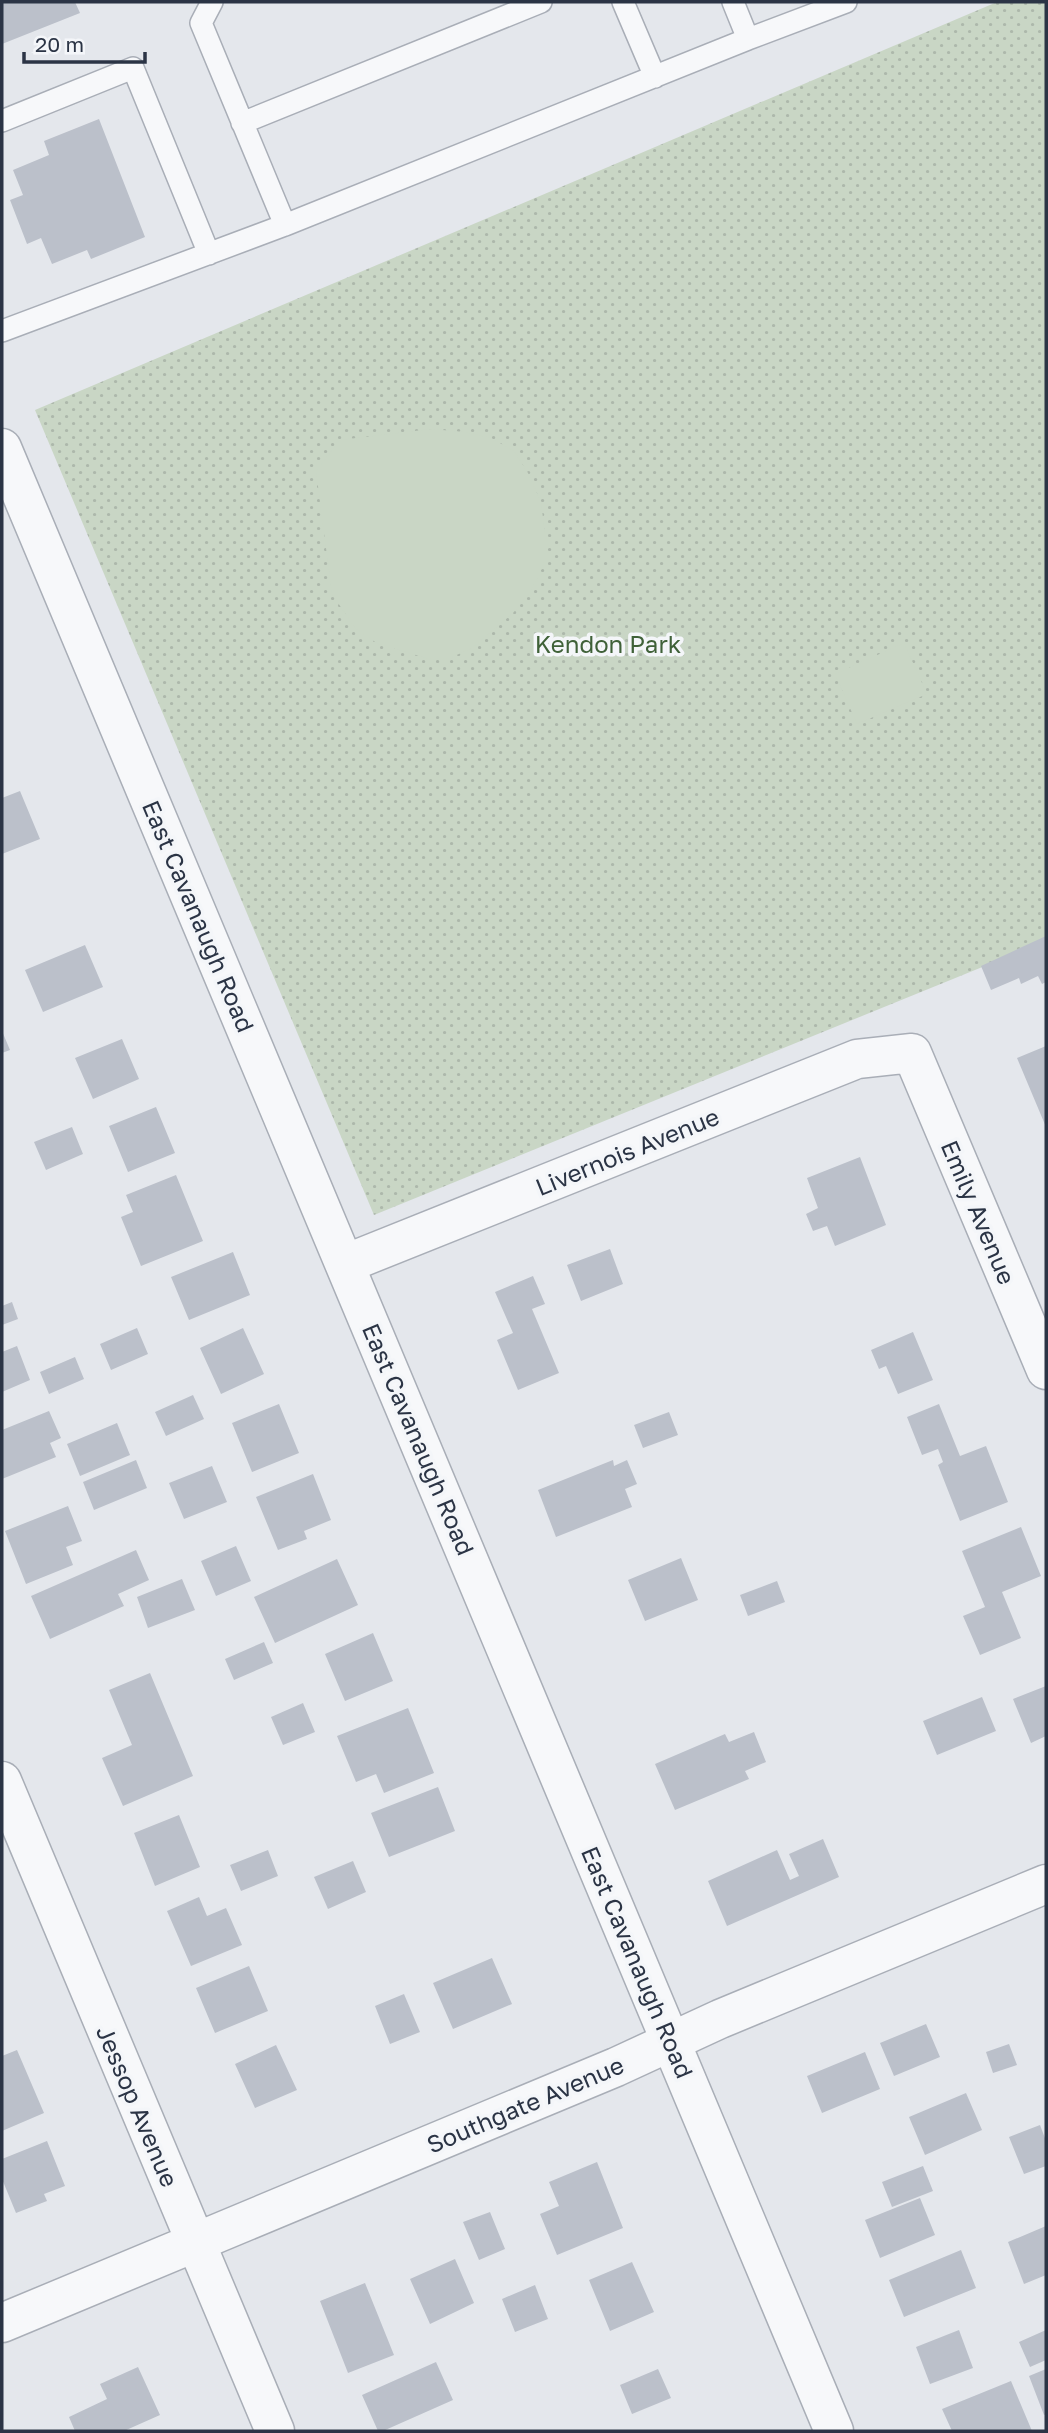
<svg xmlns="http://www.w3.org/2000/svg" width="1048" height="2433" font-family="'Golos Text',sans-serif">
	<defs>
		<pattern id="park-dots" width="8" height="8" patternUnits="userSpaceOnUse" patternTransform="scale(1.75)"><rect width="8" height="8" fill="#c9d6c5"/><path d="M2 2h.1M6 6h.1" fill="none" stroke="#adb8ab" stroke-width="1.8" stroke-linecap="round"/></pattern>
	</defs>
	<rect width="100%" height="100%" fill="#e4e7ec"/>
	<path fill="url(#park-dots)" d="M997 2H1046V941L374 1215 35 410Z"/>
	<path fill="#c9d6c5" d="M431 429 465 432 491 438 514 451 528 473 541 502 545 534V560L538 578 527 596 513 613 472 648 448 659 426 658 378 644 355 628 332 594 316 471 340 440Z
		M904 643 927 694 857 724 835 674Z"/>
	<path fill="#bbc0ca" d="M2 2H75L80 13 2 44Z
		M99 119 145 237 91 259 87 250 52 264 41 238 27 244 10 200 23 195 13 170 49 155 44 141Z
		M20 791 40 839 2 854V798Z
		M1046 936V982L1042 984 1038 976 1021 984 1019 978 991 990 981 966Z
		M85 945 103 987 43 1012 25 970Z
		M2 1031 10 1050 2 1053Z
		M122 1039 139 1079 93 1099 75 1058Z
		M1046 1046V1127L1017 1058Z
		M156 1107 175 1153 128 1172 109 1126Z
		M72 1127 83 1154 46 1170 34 1142Z
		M860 1157 886 1225 835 1246 827 1226 813 1231 806 1214 818 1208 807 1178Z
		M176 1175 203 1241 141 1266 121 1217 133 1212 126 1195Z
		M610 1249 623 1284 581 1301 567 1265Z
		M233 1252 250 1295 189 1320 171 1277Z
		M533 1276 545 1304 532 1309 559 1373 518 1390 497 1340 513 1333 495 1292Z
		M12 1302 18 1319 2 1325V1306Z
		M137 1328 148 1354 111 1370 100 1344Z
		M243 1328 264 1374 221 1394 200 1348Z
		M913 1332 933 1380 898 1394 886 1366 879 1369 871 1350Z
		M17 1346 30 1380 2 1392V1352Z
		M75 1357 84 1379 49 1394 40 1372Z
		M193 1395 204 1419 166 1436 155 1412Z
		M279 1404 299 1453 252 1472 232 1423Z
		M939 1404 960 1456 986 1446 1008 1502 960 1521 938 1465 943 1462 938 1449 922 1455 907 1417Z
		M49 1411 61 1438 50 1443 56 1457 2 1479V1430Z
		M669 1412 678 1435 643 1448 634 1425Z
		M117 1423 130 1455 80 1476 67 1444Z
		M136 1460 147 1488 94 1510 83 1482Z
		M613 1460 614 1466 627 1460 637 1484 625 1489 632 1507 556 1537 538 1490Z
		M212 1466 227 1502 184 1519 169 1483Z
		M313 1474 331 1520 304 1531 307 1539 278 1550 256 1497Z
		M68 1506 82 1541 66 1547 73 1565 26 1584 5 1531Z
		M1021 1527 1041 1576 1002 1592 1021 1638 980 1655 963 1616 985 1607 962 1551Z
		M236 1546 251 1581 216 1596 201 1561Z
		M136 1550 149 1580 118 1594 124 1606 50 1639 31 1596Z
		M681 1558 698 1600 645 1621 628 1580Z
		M337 1559 358 1605 275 1643 254 1597Z
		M182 1579 195 1610 148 1628 137 1597Z
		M777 1581 785 1602 748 1616 740 1595Z
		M373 1633 393 1681 345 1701 325 1654Z
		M264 1642 273 1663 234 1680 225 1659Z
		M150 1673 193 1776 123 1806 102 1758 132 1745 109 1690Z
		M1046 1686V1736L1031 1743 1013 1699Z
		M982 1697 996 1731 937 1755 923 1721Z
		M303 1703 315 1732 283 1745 271 1717Z
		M408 1708 434 1773 384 1793 376 1774 356 1782 337 1736Z
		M754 1732 766 1762 745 1771 749 1779 675 1810 655 1764 725 1734 729 1742Z
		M438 1787 455 1831 389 1857 371 1813Z
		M179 1815 200 1867 155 1886 134 1833Z
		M823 1839 839 1877 727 1926 708 1881 777 1850 790 1880 799 1876 789 1854Z
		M268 1850 278 1876 241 1891 230 1865Z
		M353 1861 366 1892 328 1909 314 1877Z
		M199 1897 207 1916 226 1908 242 1945 191 1966 167 1911Z
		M492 1958 512 2004 453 2029 433 1983Z
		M249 1966 268 2011 215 2033 196 1988Z
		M404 1994 420 2032 390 2044 375 2006Z
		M926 2024 940 2057 894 2076 880 2043Z
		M1009 2044 1017 2065 993 2073 986 2052Z
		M276 2045 297 2090 255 2108 235 2064Z
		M17 2050 44 2113 2 2131V2056Z
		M865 2052 880 2089 822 2113 807 2076Z
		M966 2093 982 2130 925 2155 909 2117Z
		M1040 2125 1046 2141V2166L1024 2174 1009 2137Z
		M47 2141 65 2186 44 2194 47 2201 16 2213 2 2179V2159Z
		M597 2162 623 2228 557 2255 540 2214 559 2206 549 2182Z
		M923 2166 933 2191 892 2207 882 2182Z
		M920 2198 935 2235 880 2258 865 2220Z
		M490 2212 505 2249 479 2260 463 2222Z
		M1046 2226V2275L1024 2284 1008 2242Z
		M961 2250 976 2288 904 2317 889 2280Z
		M455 2259 474 2303 430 2324 410 2279Z
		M632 2262 654 2312 610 2331 589 2280Z
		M365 2283 394 2355 348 2373 320 2301Z
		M535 2285 548 2319 515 2332 502 2299Z
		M959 2330 973 2368 930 2384 916 2347Z
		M1046 2330V2360L1030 2367 1019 2342Z
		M436 2362 453 2400 383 2431H378L362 2395Z
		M138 2367 160 2415 124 2431H75L69 2417 107 2399 100 2384Z
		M658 2369 671 2398 632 2414 620 2385Z
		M1046 2369V2414L1044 2415 1029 2376Z
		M1011 2381 1032 2431H952L942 2409Z"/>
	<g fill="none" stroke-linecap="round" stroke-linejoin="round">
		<defs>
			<path id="service" d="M212 2 201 23 285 225
				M623 2 655 77
				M748 39 846 2
				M2 121 133 68 209 254
				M242 123 541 2
				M2 331 285 225 748 39 733 2"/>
			<path id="minor" d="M345 1264 857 1059 912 1053 1046 1370
				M2 1781 275 2431
				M2 2323 616 2067 720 2019 1046 1884"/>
			<path id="tertiary" d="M2 448 834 2431"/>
		</defs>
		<use href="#service" stroke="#a9aeb7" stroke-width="24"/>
		<use href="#minor" stroke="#a9aeb7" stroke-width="41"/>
		<use href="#tertiary" stroke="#a9aeb7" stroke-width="41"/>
		<use href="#service" stroke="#f7f8fa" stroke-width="21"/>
		<use href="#minor" stroke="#f7f8fa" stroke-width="38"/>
		<use href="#tertiary" stroke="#f7f8fa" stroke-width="38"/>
	</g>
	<g text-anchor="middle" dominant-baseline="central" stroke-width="7" stroke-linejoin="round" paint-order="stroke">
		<g font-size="24" fill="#3f6138" stroke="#f4f6f9">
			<text x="608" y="643">Kendon Park</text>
		</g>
		<g font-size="24" fill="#2b3445" stroke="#f4f6f9">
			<text transform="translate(199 916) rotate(67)">East Cavanaugh Road</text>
			<text transform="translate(627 1151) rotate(-22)">Livernois Avenue</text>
			<text transform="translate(979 1212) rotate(67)">Emily Avenue</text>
			<text transform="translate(419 1439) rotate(67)">East Cavanaugh Road</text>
			<text transform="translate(638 1962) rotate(67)">East Cavanaugh Road</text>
			<text transform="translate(525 2104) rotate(-23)">Southgate Avenue</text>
			<text transform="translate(138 2106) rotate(67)">Jessop Avenue</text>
		</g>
	</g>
	<rect width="1048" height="2433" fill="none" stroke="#2b3445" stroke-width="7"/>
	<path d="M24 52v10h121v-10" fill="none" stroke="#2b3445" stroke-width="3.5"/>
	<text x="35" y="52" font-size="21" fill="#2b3445" stroke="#f4f6f9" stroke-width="5" paint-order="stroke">20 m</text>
</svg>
